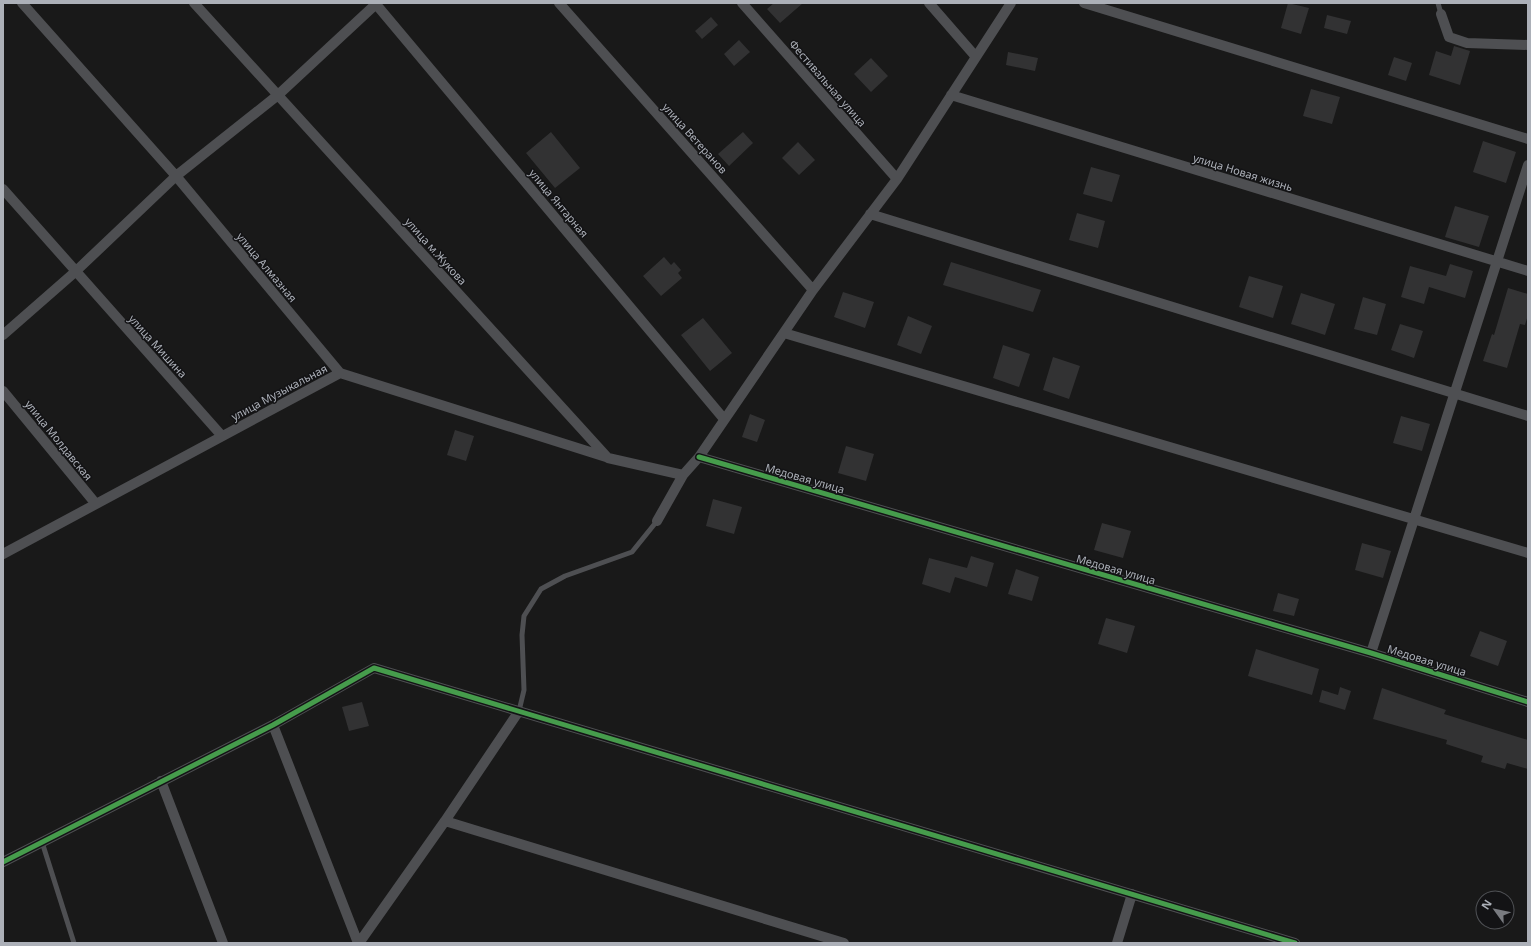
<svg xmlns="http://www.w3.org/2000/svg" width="1531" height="946" font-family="'Noto Sans',sans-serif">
	<rect width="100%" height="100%" fill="#191919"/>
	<path fill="#323233" d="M774 3H803L780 23 767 9Z
		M1288 3 1309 8 1301 34 1281 28Z
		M1327 15 1351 21 1347 34 1324 28Z
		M711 17 718 25 702 39 695 31Z
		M739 40 750 52 734 66 724 54Z
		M1454 46 1470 51 1460 85 1429 75 1436 51 1451 56Z
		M1008 52 1038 58 1035 71 1006 65Z
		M1394 57 1412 63 1406 81 1388 75Z
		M871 58 888 76 871 92 854 74Z
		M1311 89 1340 97 1332 124 1303 116Z
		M551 132 580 168 555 188 526 153Z
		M743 132 753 143 729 166 718 154Z
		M1483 141 1516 152 1506 183 1473 172Z
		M798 142 815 160 799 175 782 158Z
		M1091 167 1120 175 1112 202 1083 194Z
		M1455 206 1489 216 1479 247 1445 237Z
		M1077 213 1105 221 1098 248 1069 240Z
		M664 257 671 265 674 262 681 270 678 273 682 278 661 296 643 276Z
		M951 262 1041 290 1033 312 943 285Z
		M1450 264 1473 271 1465 298 1429 287 1424 304 1401 297 1410 266 1446 276Z
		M1249 276 1283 286 1273 318 1239 307Z
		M1508 288 1528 294V315L1525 325 1520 324 1507 368 1483 361 1492 334 1494 335Z
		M843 292 874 302 865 328 834 317Z
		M1301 293 1335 304 1325 335 1291 324Z
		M1363 297 1386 304 1377 335 1354 329Z
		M908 316 932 326 921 354 897 345Z
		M703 318 732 353 710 371 681 335Z
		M1400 324 1423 331 1414 358 1391 350Z
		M1003 345 1030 354 1019 387 993 378Z
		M1053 357 1080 366 1069 399 1043 390Z
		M750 414 765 420 757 442 742 437Z
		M1401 416 1430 424 1422 451 1393 443Z
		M455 430 474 436 466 461 447 455Z
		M846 446 874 454 866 481 838 473Z
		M713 499 742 507 734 534 706 526Z
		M1102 523 1131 531 1123 558 1094 550Z
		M1362 543 1391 551 1383 578 1355 570Z
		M971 556 994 563 987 587 955 577 950 593 922 584 929 558 967 568Z
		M1016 569 1039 577 1032 601 1008 594Z
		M1278 593 1299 599 1294 616 1273 611Z
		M1106 618 1135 626 1127 653 1098 644Z
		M1480 631 1507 641 1498 666 1470 656Z
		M1256 649 1319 669 1312 695 1248 676Z
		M1340 687 1351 691 1345 710 1319 702 1322 690 1338 695Z
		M1382 688 1446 710 1444 714 1528 740V769L1507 763 1505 769 1481 762 1483 756 1446 744 1447 740 1373 719Z
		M362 702 369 726 349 731 342 707Z"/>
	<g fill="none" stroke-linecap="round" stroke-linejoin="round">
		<path stroke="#4e4f52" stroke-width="5" d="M1438 3 1441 14
			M519 711 524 690 522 635 524 616 541 589 565 576 632 552 657 521
			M42 842 74 943"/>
		<path stroke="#4e4f52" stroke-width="10" d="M22 3 176 176 340 373
			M194 3 608 458 683 475
			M375 3 724 419
			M559 3 813 290
			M742 3 897 179
			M929 3 976 57
			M1084 3 1528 139
			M1441 14 1449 37 1467 43 1528 45
			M951 95 1528 271
			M3 189 222 436
			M870 214 1528 416
			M784 333 1528 553
			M3 335 75 272 176 176 278 95 377 3
			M3 391 96 504
			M699 457 1371 653 1528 702
			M657 521 683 475 699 457 813 290 897 179 1011 3
			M3 554 340 373 606 457
			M1371 653 1528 165
			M519 711 445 821 844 943
			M273 725 358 943
			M161 781 223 943
			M3 862 273 725 374 668 1295 943
			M359 943 445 821
			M1117 943 1132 894"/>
		<defs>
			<path id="cycleway" d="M699 457 1371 653 1528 702
				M3 862 273 725 374 668 1295 943"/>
		</defs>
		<use href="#cycleway" stroke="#131315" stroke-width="8"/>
		<use href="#cycleway" stroke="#469c4c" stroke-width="5"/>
	</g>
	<g text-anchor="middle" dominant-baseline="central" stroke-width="3" stroke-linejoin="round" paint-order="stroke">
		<g font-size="11" fill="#acb0b8" stroke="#131315">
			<text transform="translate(828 83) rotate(49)">Фестивальная улица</text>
			<text transform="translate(695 138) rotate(48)">улица Ветеранов</text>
			<text transform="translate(1243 172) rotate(17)">улица Новая жизнь</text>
			<text transform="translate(559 203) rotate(50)">улица Янтарная</text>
			<text transform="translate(436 251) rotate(48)">улица м.Жукова</text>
			<text transform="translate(267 267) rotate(50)">улица Алмазная</text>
			<text transform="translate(158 346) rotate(48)">улица Мишина</text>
			<text transform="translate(279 392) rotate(-28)">улица Музыкальная</text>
			<text transform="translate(59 440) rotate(51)">улица Молдавская</text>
			<text transform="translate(805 478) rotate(16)">Медовая улица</text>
			<text transform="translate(1116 569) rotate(16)">Медовая улица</text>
			<text transform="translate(1427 660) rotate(17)">Медовая улица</text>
		</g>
	</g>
	<rect width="1531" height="946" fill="none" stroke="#acb0b8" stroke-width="8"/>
	<g transform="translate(1495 910) rotate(303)"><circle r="19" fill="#131315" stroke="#505256"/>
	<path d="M0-3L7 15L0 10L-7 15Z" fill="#797b80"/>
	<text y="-6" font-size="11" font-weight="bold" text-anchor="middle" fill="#acb0b8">N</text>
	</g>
</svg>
